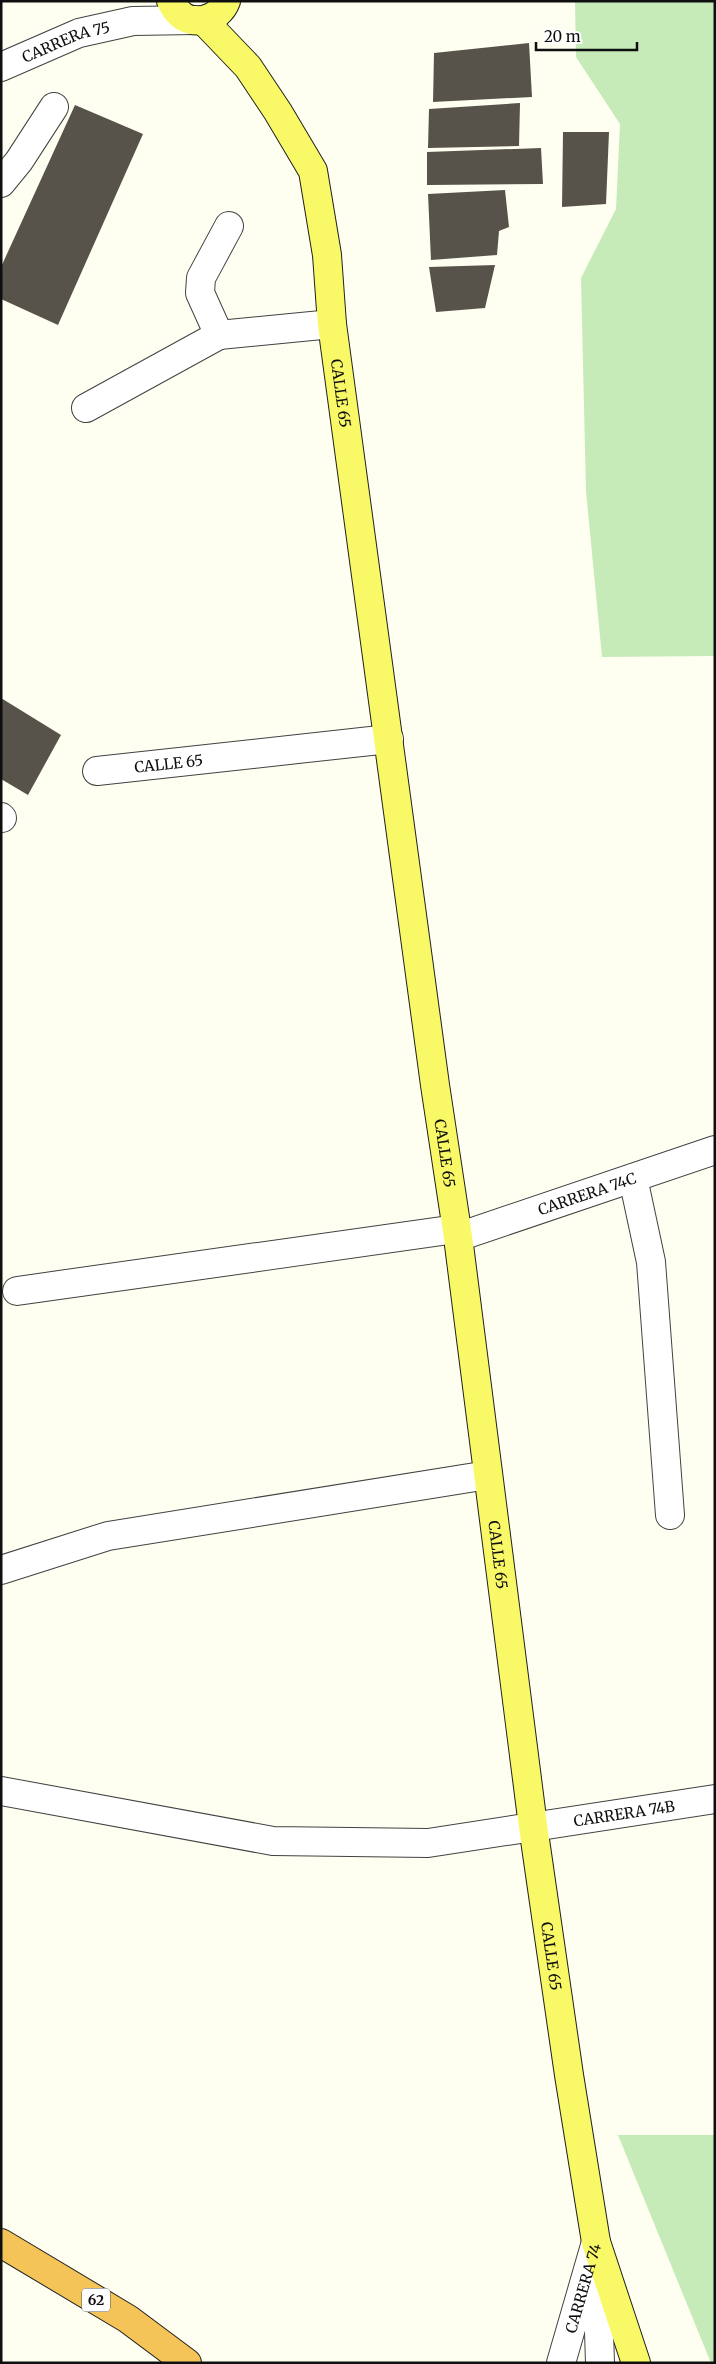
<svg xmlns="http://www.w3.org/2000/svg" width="716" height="2364" font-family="Merriweather,serif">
	<rect width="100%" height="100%" fill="#fefff0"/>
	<path fill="#c7eab9" d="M575 1H715V656L602 657 586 491 581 278 616 209 620 124 576 57Z
		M618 2135H715V2363H711Z"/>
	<path fill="#57534b" d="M529 43 532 97 433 102 434 53Z
		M520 103 519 146 428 148 429 109Z
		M75 105 143 134 58 325 1 299V267Z
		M563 132H609L606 204 562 207Z
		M541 148 543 184 427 185V152Z
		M505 190 509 227 499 231 497 255 431 260 428 194Z
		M495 265 485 308 436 312 429 267Z
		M1 698 61 735 28 795 1 779Z"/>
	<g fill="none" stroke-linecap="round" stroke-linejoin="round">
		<defs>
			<g id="minor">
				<path id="s1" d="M1 67 79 33 133 21 195 20"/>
				<path d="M1 183 19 161 54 107"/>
				<path d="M219 335 332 324"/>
				<path d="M86 408 219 335 200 293 201 278 229 226"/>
				<path id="s2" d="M97 771 389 739"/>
				<path d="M1 817 2 818"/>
				<path d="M633 1178 651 1262 670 1515"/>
				<path id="s3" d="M458 1237 715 1150"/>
				<path d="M17 1291 456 1229"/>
				<path d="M1 1570 108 1536 488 1475"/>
				<path id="s4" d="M1 1791 273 1841 428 1843 715 1799"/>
				<path d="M597 2267 600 2363"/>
				<path id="s5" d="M561 2363 596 2242"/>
			</g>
			<g id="major">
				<path d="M171 1C173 5 175 9 178 12 192 28 219 20 226 1"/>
				<path id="s6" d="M203 20 248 67 278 112 313 171 327 255 332 324 435 1085 458 1237 533 1826 569 2075 596 2242 636 2363"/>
			</g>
			<path id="highway" d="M1 2243 128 2319 187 2363"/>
		</defs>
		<use href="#minor" stroke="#424242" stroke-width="30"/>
		<use href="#major" stroke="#202020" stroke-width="30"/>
		<use href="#highway" stroke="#202020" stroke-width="30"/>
		<use href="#minor" stroke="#fff" stroke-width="28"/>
		<use href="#major" stroke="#f9f866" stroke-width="28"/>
		<use href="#highway" stroke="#f5c458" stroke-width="28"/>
	</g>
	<g text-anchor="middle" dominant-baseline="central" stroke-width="5" stroke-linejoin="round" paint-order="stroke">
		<rect fill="#fff" stroke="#575757" stroke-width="1" x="82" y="2288.5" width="28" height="23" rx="4"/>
		<g font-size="14" font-weight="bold" fill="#0f0f0f">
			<text x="96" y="2300">62</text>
		</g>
		<g font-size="15" fill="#0f0f0f" stroke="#fff">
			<text stroke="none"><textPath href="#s1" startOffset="70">CARRERA 75</textPath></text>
			<text stroke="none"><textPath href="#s6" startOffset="412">CALLE 65</textPath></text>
			<text stroke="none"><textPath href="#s2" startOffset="72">CALLE 65</textPath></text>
			<text stroke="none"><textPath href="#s6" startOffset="1179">CALLE 65</textPath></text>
			<text stroke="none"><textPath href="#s3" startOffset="136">CARRERA 74C</textPath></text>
			<text stroke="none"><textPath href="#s6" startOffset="1584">CALLE 65</textPath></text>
			<text stroke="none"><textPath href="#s4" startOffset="630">CARRERA 74B</textPath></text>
			<text stroke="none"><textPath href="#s6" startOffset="1989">CALLE 65</textPath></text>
			<text stroke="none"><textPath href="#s5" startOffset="78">CARRERA 74</textPath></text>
		</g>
	</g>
	<rect width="716" height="2364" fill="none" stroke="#0f0f0f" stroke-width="5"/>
	<path d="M536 42v8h101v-8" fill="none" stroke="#0f0f0f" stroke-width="2.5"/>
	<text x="544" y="42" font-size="15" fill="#0f0f0f" stroke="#ffffff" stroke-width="4" paint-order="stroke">20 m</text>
</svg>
